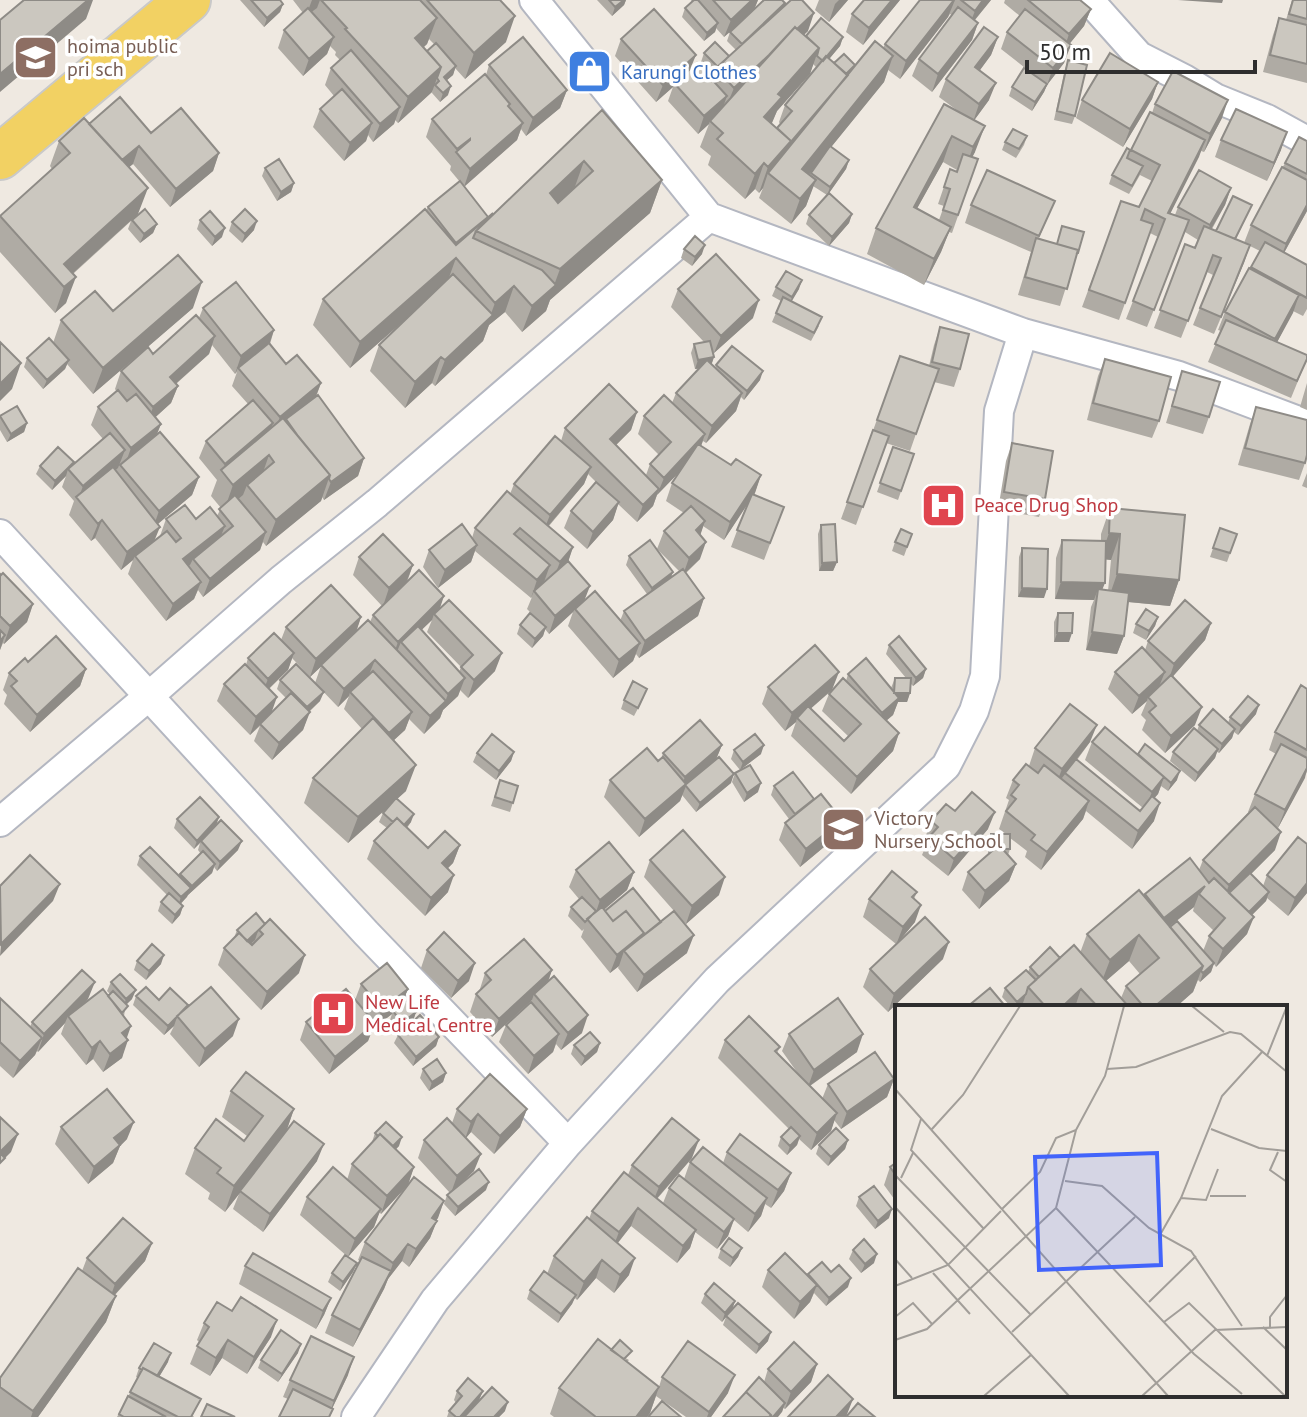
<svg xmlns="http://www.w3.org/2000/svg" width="1307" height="1417" font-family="'PT Sans',sans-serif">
	<rect width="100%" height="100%" fill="#efe9e1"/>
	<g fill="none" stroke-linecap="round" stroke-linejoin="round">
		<defs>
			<path id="street" d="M534 0 709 217 1023 333 1179 376 1296 420 1307 423
				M1089 0 1139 56 1184 79 1215 98 1267 119 1307 141
				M0 534 366 933 568 1143
				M0 822 149 696 281 580 377 503 709 217
				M356 1417 435 1300 568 1143 717 980 946 766 974 711 985 676 999 411 1023 333"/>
			<path id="primary" d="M0 157 188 0"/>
		</defs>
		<use href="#street" stroke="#b4b7c1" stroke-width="32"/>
		<use href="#primary" stroke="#c9c9c9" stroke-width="48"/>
		<use href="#street" stroke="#fff" stroke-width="28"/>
		<use href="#primary" stroke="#f2d163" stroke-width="44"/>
	</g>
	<path fill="#afaba4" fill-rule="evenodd" d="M240 0H280L283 4 280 12 264 27Z
		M293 0H500L506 42 465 79 455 68 453 75 447 80 448 95 440 102 432 93 433 87 432 92 398 123 395 120 394 124 373 142 368 135 366 141 344 161 313 127 320 109 334 96 325 85 331 68 340 60 335 55 336 52 330 46 327 54 303 76 278 48 284 30 303 13ZM429 39 434 44 427 51 423 48 427 44Z
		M597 0H626L624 5 612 16Z
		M691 0H758L754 9 763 0H782L808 31 804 35 806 36 843 37 840 46 829 59 834 63 855 65 883 48 885 44 920 0H991L975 20 978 23 972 40 932 92 912 76 919 59 952 15 950 14 948 17 900 79 888 70 884 82 831 147 849 160 846 169 829 193 852 214 849 223 829 246 806 224 809 215 827 195 813 186 806 206 791 224 759 198 763 188 759 193 755 189 745 199 708 165 711 156 700 147 709 124 698 134 668 101 673 87 656 102 615 56 621 39 712 79 714 75 701 62 704 53 728 58 736 50 727 41 730 32 724 37 716 28 715 32 704 41 682 17 685 8 692 2ZM813 64 817 68 785 105 779 122 780 124 777 128 771 124 777 111 810 74Z
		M819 0H848L829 22 815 10Z
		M900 0 863 45 846 32 852 14Z
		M1005 0H1080L1091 9 1084 26 1069 44 1064 63 1047 85 1044 92 1032 111 1009 96 1012 87 1029 71 1001 49 1007 32 1020 16 1004 3Z
		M1292 0H1307V83L1263 72 1273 35 1279 18 1286 20Z
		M998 37 991 55 980 70 989 100 974 120 975 152 972 157 978 159 952 233 949 232 941 252 924 285 867 254 876 228 962 114 939 97 946 79ZM943 162 957 170V172L950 169 938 204 944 206 939 220 917 208Z
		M1068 60 1075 116 1072 124 1054 120 1065 69Z
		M489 65 567 90 560 108 526 136 521 129 517 140 464 186 488 217 494 214 602 110 662 180 650 213 550 300 546 311 522 332 505 312 489 325 483 341 435 386 432 383 405 408 370 371 379 345 410 315 350 368 313 325 323 299 426 210 428 207 460 182 450 170 451 166 426 137 432 119 486 75Z
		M1158 82 1152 99 1123 147 1076 118 1082 100Z
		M1155 104 1222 118 1204 152 1201 151 1170 213 1175 215 1178 207 1231 188 1225 205 1212 229 1216 231 1252 205 1236 239 1244 243 1251 225 1285 163 1307 141V211L1284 253 1307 265V309L1303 316 1293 311 1277 342 1307 359 1291 398 1208 362 1221 331 1218 330 1225 312 1260 251 1250 246 1214 334 1193 325 1213 275 1207 272 1181 338 1154 328 1185 244 1195 248 1198 240 1185 232 1147 327 1126 319 1158 237 1150 233 1119 320 1082 307 1121 201 1139 207 1152 181 1140 175 1129 194 1109 184 1112 175 1130 150 1152 113Z
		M89 124 151 133 219 153 213 171 170 207 133 164 129 167 138 215 157 224 153 233 140 243 128 229 131 221 73 274 66 303 55 313 0 252V218L52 169 50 166 59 141Z
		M1027 136 1024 145 1016 158 1002 150 1005 142Z
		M1221 140 1281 150 1267 181 1215 157Z
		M265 168 294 183 291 192 277 201 262 176Z
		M1055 201 1039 238 1078 253 1074 262 1060 306 1018 295 1031 252 965 223 971 205Z
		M200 220 222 237 212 246 197 229Z
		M232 222 254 230 242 243 229 231Z
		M684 249 702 254 692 266 681 258Z
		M776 287 799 289 791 301 819 326 811 341 772 322 781 301 772 296Z
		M678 289 753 318 714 353 713 352 714 357 711 365 715 368 716 365 760 380 744 400 741 397 736 411 706 443 703 441 701 446 731 465 761 475 754 495 784 507 764 560 731 547 747 504 724 540 703 526 700 535V559L686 573 704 598 698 616 639 658 636 654 633 661 613 678 568 626 573 612 549 634 545 629 543 636 532 648 517 634 520 625 531 613 527 609 532 597 531 598 475 551 471 562 438 588 423 567 429 550 472 538 475 528 510 494 514 484 561 441 565 428 637 412 631 430 616 445 646 475 650 464 659 455 638 434 644 416 672 403 676 393 699 369H695L691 353 694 344 704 342 671 307ZM680 471 672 483 666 501 684 513 664 531 657 549 679 571 671 577 673 572 629 556 626 565 647 594 624 611 620 621 585 600 568 562 573 547 549 526 584 484 588 474 599 485 571 511 564 528 587 549 613 520 618 504 637 522 653 506 657 495Z
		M193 308 93 394 67 364 65 369 43 389 24 367 27 358 53 343 61 320 113 311Z
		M203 308 274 330 270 344 286 364 321 383 316 397 364 458 358 476 324 500 322 497 321 501 266 546 263 542 260 550 203 597 198 590 194 599 166 621 128 574 133 560 121 570 95 538 91 541 69 515 74 501 62 487 66 476 52 490 36 474 40 466 74 462 73 465 103 439 91 425 98 407 117 392 115 389 121 371 153 354 199 318ZM212 345 235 374 237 372 232 386 248 404 206 441 199 458 217 480 211 496 221 508 217 516 196 519H166L160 536 154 541 158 524 192 495 199 477 157 434 161 424 155 417 171 403 178 386 176 384 209 354Z
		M940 327 960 369 954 387 934 382 910 451 886 443 856 525 841 519 900 356 929 366 934 345Z
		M1105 359 1159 421 1152 438 1087 420 1098 376Z
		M1182 371 1209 417 1203 434 1166 423Z
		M1307 383V410L1300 407Z
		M1256 407 1305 463 1299 480 1238 465 1250 424Z
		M0 416 27 423 24 432 7 442 0 430Z
		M1012 443 1045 499 1039 517 998 510 1006 461Z
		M893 447 914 454 898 500 877 492Z
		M1307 473V488L1302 486Z
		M1110 508 1179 580 1170 606 1128 602 1124 636 1117 654 1086 650 1091 607 1094 600 1055 599 1056 558 1062 540 1101 541V534ZM1106 559 1111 560 1108 591 1102 590Z
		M821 525 837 562 833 571H819L818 534Z
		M1220 528 1237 534 1227 562 1210 557Z
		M912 534 904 556 892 551 895 542Z
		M1022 548 1044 598 1018 597 1019 557Z
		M359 557 413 565 407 582 439 609 495 671 468 698 460 690 458 696 443 710 440 718 424 734 409 719 405 730 393 741 406 791 397 799 411 822 407 828 428 848 460 845 453 863 448 868V892L425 916 367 859 374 841 387 828 379 822 383 813 386 809 348 843 304 803 313 778 362 729 344 709 349 696 338 707 315 683 321 666 310 677 292 658 288 670 269 689 272 712 286 698 277 689 280 680 320 701 309 712 303 730 272 760 254 741 260 726 250 735 217 701 224 684 246 665 248 658 281 640 286 627 361 617 356 632 370 622 373 615 382 606 353 575ZM432 620 427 632 461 667 459 672 421 630Z
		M0 574 33 604 27 622 4 644 3 643 0 650Z
		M1058 613 1069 642H1054V622Z
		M1158 617 1155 626 1146 640 1133 633 1136 624Z
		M1211 623 1205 640 1173 676 1195 725 1165 753 1142 730 1146 720 1141 715 1147 701 1132 714 1108 689 1115 672 1145 650 1148 641Z
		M889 645 926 669 923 678 913 686 911 684 910 693 907 702H898L893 715 886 721 899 733 893 751 851 794 791 736 796 722 785 731 762 704 768 687 811 709 844 741 848 736 822 711 829 694 846 681 848 674 891 688 895 678H906L886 654Z
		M86 669 80 686 30 732 4 704 7 695 3 690 9 673Z
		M1307 689V772L1278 828 1274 826 1275 850 1251 874 1263 886 1267 875 1307 844V893L1288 916 1267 898 1266 901 1252 915 1247 934 1216 967 1214 964 1211 972 1200 982 1198 980 1193 992 1176 1007H1021L1023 1003 1018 1007H1011L1002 997 1005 988 1028 972 1030 967 1080 953 1087 934 1144 896 1145 894 1199 870 1203 860 1249 812H1248L1255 794 1276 754 1269 750 1275 732ZM1194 907 1193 911 1214 931 1209 936 1203 951 1169 927ZM1129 961 1140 974 1126 986 1121 998 1106 981Z
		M644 697 634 716 621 709 624 700Z
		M1256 714 1238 735 1234 732 1232 738 1219 753 1217 752 1215 758 1195 782 1170 761 1173 752 1197 731 1199 725 1228 723 1230 717Z
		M1090 742 1077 760 1140 811 1143 808 1085 760 1092 742 1138 754 1177 780 1168 791 1161 786 1158 794 1154 798V821L1132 849 1086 811 1083 819 1041 870 1025 857 1027 851 1010 838V849L1008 855 1016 864 1009 881 979 909 962 890 968 872 988 855V843L991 834H1006L999 829 1009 800 1006 798 1013 780 1029 766 1035 748Z
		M722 745 716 759 731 783 696 812 682 795 680 801 639 837 604 797 610 780 658 761 661 759 663 753Z
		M734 750 761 754 740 770 758 792 744 802 732 782 735 773 740 770 731 759Z
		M514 752 511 761 496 780 473 762 477 753Z
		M500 780 518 786 510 812 491 806Z
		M774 786 836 837 800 867 779 840 785 823 789 819 771 795Z
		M955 811 988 829 948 876 922 855 928 841 925 838 931 821Z
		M177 819 238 850 217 871 214 867 212 873 188 895 181 904 183 906 180 915 172 924 158 911 161 902 167 895 137 865 140 856 179 876 180 874 201 854 198 850 200 843 194 849 174 828Z
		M650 860 719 895 686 924 677 914 687 953 637 992 618 968 619 966 610 973 581 937 584 929 582 931 568 916 571 907 579 899 569 887 576 870 634 872 627 890 604 910 605 911 661 922 674 911 644 877Z
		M917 892 914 899 915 922 899 941 943 959 888 1012 863 987 870 969 896 944 863 917 869 899Z
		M256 913 299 973 261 1010 218 965 224 948 234 938 237 930Z
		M427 950 469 981 451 998 421 968Z
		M137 961 161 964 146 980 134 970Z
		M552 970 548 982 582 1033 561 1050 556 1044 553 1052 528 1074 499 1042 506 1025 531 1003 532 1000 492 1037 470 1012 476 994 479 992 485 973Z
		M111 982 132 999 126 1004 124 1016 126 1038 122 1058 103 1072 93 1059 86 1065 61 1034 65 1023 38 1052 37 1051 35 1055 13 1078 0 1066V998L30 1027 32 1022 88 999 84 1004 108 996 110 994 107 991Z
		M361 984 408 989 402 1004 416 1012 413 1021 399 1032 390 1020 392 1014 375 1027 374 1025 368 1041 329 1074 300 1040 306 1022 355 1000Z
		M136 996 188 1005 187 1008 233 1036 199 1067 170 1034 174 1026 164 1035 133 1005Z
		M789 1034 857 1052 810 1086 822 1099 828 1084 894 1079 887 1097 841 1129 834 1120 831 1131 811 1150 799 1139 797 1145 787 1155 778 1146 781 1137 789 1129 718 1058 725 1040 780 1047 777 1053 799 1075 782 1051Z
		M398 1035 439 1037 436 1046 413 1066 394 1043Z
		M600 1043 597 1052 581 1066 571 1054 574 1045Z
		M423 1069 446 1073 443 1082 429 1091 420 1078Z
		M231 1091 294 1109 286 1132 317 1161 263 1232 233 1209 239 1194 225 1212 208 1199 210 1193 185 1174 195 1148 244 1141 247 1136 222 1117Z
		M457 1109H527L520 1127 494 1154 471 1132 466 1138 474 1171 457 1187 486 1190 455 1216 444 1204 447 1195 450 1193 418 1158 424 1140 452 1123Z
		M61 1127 127 1139 120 1146 113 1163 88 1184 55 1144Z
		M375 1133 399 1146 396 1149 414 1167 408 1184 444 1201 430 1238 409 1267 402 1261 388 1279 384 1289 353 1347 325 1333 332 1315 360 1261 358 1260 365 1242 408 1185 381 1214 379 1212 374 1227 348 1257 300 1215 307 1197 347 1180 352 1164 373 1143 372 1142Z
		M848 1140 845 1149 828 1166 816 1154 819 1145Z
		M727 1152 791 1173 784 1191 771 1208 765 1204 761 1216 748 1232 734 1220 728 1236 717 1249 695 1232 690 1248 677 1263 631 1226 618 1243 629 1275 614 1293 596 1278 577 1300 575 1298 572 1304 558 1323 527 1299 530 1290 547 1274 554 1256 589 1219 592 1211 628 1175 632 1165 692 1158 657 1199 663 1203 669 1188 684 1179 690 1162 723 1163Z
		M897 1162V1203L884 1185 890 1167Z
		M859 1197 889 1218 875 1229 856 1206Z
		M152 1243 145 1261 115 1295 116 1296 106 1322 38 1417H0V1378L82 1271 87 1258Z
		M742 1248 738 1257 730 1267 718 1258 721 1249Z
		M853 1250 874 1263 861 1273 849 1259Z
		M357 1263 353 1272 340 1291 328 1282 332 1273Z
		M245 1266 331 1298 324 1315 316 1329 239 1284Z
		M768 1270 808 1276V1274L831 1272 848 1287 826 1306 814 1293 810 1302 794 1319 762 1287Z
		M705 1294 735 1301 732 1310 768 1341 756 1354 723 1325 726 1317 722 1322 701 1303Z
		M204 1323 271 1337 247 1374 222 1358 210 1376 190 1364 199 1342 197 1340Z
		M611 1350 629 1360 627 1362 659 1387 662 1377 728 1393 711 1417H686L656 1396 650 1413 647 1417H554L550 1414 559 1388Z
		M298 1353 278 1382 258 1368 261 1360Z
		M168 1362 159 1377 194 1417H117L138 1378 136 1377 139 1368Z
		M817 1364 811 1382 785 1409 783 1408 782 1412 744 1395 745 1393 764 1382 768 1369Z
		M348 1375 332 1409H333L330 1417H279L288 1399 283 1397 290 1380Z
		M457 1391H483L479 1400 505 1411 499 1417H447L449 1411 456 1403 454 1400Z"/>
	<path fill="#8e8b86" d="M88 0H93L86 19 0 92V74Z
		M312 0H320L317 8 306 16Z
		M624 0H626L624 5 612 16 615 7Z
		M752 0H758L754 10 724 37 731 20Z
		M839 0H848L829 22 835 4Z
		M892 0H900L863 45 869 28Z
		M955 0 948 17 900 79 906 61Z
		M983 0H991L968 28 975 11Z
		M1178 0H1223L1222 3Z
		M283 4 280 12 264 27 267 18Z
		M1091 9 1084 26 1063 52 1069 34Z
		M814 13 808 31 727 105 734 88Z
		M515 16 506 42 465 79 474 53Z
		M437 18 427 44 405 64 415 38Z
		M718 23 715 32 704 41 707 33Z
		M978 23 972 40 932 92 938 74Z
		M334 37 327 54 303 76 309 59Z
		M843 37 840 46 820 70 823 61Z
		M998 37 991 55 969 85 975 67Z
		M1071 45 1064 63 1047 85 1044 92 1032 111 1035 102 1047 85 1053 68Z
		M819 48 810 74 777 111 772 123 754 143 764 117 778 94Z
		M696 55 689 72 674 83 673 87 656 102 663 85Z
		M893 56 884 82 793 194 802 169Z
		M855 65 768 173 763 188 759 193 768 167 845 75Z
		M456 66 453 75 440 86 444 77Z
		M441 67 432 92 398 123 408 97Z
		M1158 82 1152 99 1123 147 1130 129Z
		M996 83 989 100 973 122 979 104Z
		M451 86 448 95 440 102 443 93Z
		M567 90 560 108 526 136 533 118Z
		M727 96 721 113 710 121 709 124 698 134 704 116Z
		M1228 100 1222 118 1204 152 1210 134Z
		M400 107 394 124 373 142 380 124Z
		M372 123 366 141 344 161 350 143Z
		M523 123 517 140 464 187 470 169Z
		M985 126 975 152 964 173 973 147Z
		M1287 132 1281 150 1267 181 1274 163Z
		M952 136 943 162 904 232 914 207Z
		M1205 140 1199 157 1162 230 1168 213Z
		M139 146 133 164 110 183 116 165Z
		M219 153 213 171 170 207 176 189Z
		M849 160 846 169 827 196 830 187Z
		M584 161 572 195 537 227 550 193Z
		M764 163 755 189 745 199 755 174Z
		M662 180 650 213 550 300 546 311 522 332 532 306 553 288 560 269Z
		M816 180 806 206 791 224 800 199Z
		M294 183 291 192 277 201 281 192Z
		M148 188 138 214 61 284 64 264Z
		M1231 188 1225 205 1203 243 1210 225Z
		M1307 205V211L1279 262 1286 244Z
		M852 214 849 223 829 246 832 237Z
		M257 221 254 230 242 243 245 234Z
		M157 224 153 233 140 243 144 234Z
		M951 227 941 252 924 285 934 259Z
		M225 228 222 237 212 246 215 237Z
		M705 245 702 254 692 266 695 257Z
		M1250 245 1244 263 1214 334 1221 317Z
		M456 258 447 283 350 368 360 342Z
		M76 277 66 303 55 313 64 287Z
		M802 280 799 289 789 306 792 297Z
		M202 282 193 308 93 394 103 368Z
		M514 286 505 312 489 325 483 341 435 386 445 360 489 319 495 303Z
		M1299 295 1293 313 1269 357 1275 339Z
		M759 300 753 318 714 353 721 336Z
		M274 330 268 348 238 368 235 374 241 356Z
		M215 336 209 354 163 395 170 377Z
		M441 357 432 383 405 408 415 382Z
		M714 357 711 366 695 369 698 360Z
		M69 360 65 369 43 389 47 380Z
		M21 363 12 389 0 401V384Z
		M763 371 760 380 744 400 747 391Z
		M321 383 314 401 286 419 282 427 273 435 280 417Z
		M178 386 171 403 147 425 153 407Z
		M742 393 736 411 706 443 712 426Z
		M637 412 631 430 604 457 610 439Z
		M27 423 24 432 7 442 11 434Z
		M273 423 267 440 223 472 225 464Z
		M161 424 154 441 125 465 131 448Z
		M705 434 699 452 657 495 664 478Z
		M125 450 118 468 79 501 78 500 83 486Z
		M269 455 260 481 247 485 243 495 224 511 233 485Z
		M364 458 358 476 324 500 331 482Z
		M74 462 71 471 68 469 66 476 52 490 55 481Z
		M591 467 584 484 543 532 550 515Z
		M330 475 321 501 266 546 276 520Z
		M761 475 755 493 724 540 730 522Z
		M199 477 192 495 153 528 159 511Z
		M659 489 653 506 637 522 643 505Z
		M619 502 613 520 587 549 593 532Z
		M102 520 95 538 91 541 98 524Z
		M705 521 699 539 696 530Z
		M225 526 218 543 193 559 190 565 176 576 183 559Z
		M160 527 153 544 135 556 133 560 121 570 127 552Z
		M266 532 260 550 203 597 210 579Z
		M1109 533 1120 534 1111 560 1100 559Z
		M706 542 700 559 683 575 689 558Z
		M477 545 471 562 438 588 445 570Z
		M573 547 567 565 553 580 560 562Z
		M837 562 833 571H819L822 563Z
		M413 565 406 583 383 606 389 588Z
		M550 565 544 582 534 591 531 598 537 580Z
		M673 572 670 580 649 596 652 588Z
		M1117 574 1179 580 1170 606 1108 600Z
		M201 582 194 599 166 621 173 604Z
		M1061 582 1105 583 1098 600V589L1094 600 1055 599Z
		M590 586 583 604 575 609 573 612 549 634 555 616Z
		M1022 588 1047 589 1044 598 1018 597Z
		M444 596 438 614H434L432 620 405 646 401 642 396 654 392 659 398 642Z
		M704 598 698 616 639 658 645 641Z
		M33 604 27 622 4 644 10 626Z
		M361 617 355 635 310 677 316 659Z
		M1158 617 1155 626 1146 640 1149 631Z
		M1211 623 1205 640 1168 682 1174 664Z
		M546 627 543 636 532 648 535 639Z
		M1092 632 1124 636 1117 654 1086 650Z
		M1057 633H1072L1069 642H1054Z
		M5 635 0 650V641Z
		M640 643 633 661 613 678 619 660Z
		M294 653 288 670 261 696 268 679Z
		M502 653 495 671 468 698 474 680Z
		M375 660 368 677 350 692 349 696 338 707 344 689Z
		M86 669 80 686 30 732 37 715Z
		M926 669 923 678 913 686 916 678Z
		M839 672 832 690 799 719 797 718 796 722 785 731 792 713Z
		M1165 672 1158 689 1148 697 1147 701 1132 714 1139 696Z
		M465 678 458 696 443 710 440 718 424 734 430 716 445 702 448 694Z
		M324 692 320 701 304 716 307 707Z
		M894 693H910L907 702H898L893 715 875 730 882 713Z
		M277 697 271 714 250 735 256 717Z
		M1259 705 1256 714 1238 735 1241 726Z
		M1202 707 1195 725 1165 753 1171 736Z
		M310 712 303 730 272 760 279 743Z
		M412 712 405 730 382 751 389 733Z
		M1097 725 1090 742 1055 787 1062 769Z
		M1235 729 1232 738 1219 753 1222 744Z
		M899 733 893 751 851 794 857 777Z
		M722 745 715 762 686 786 680 801 639 837 645 819 680 789 685 777Z
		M764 745 761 754 740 770 743 762Z
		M1218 749 1215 758 1195 782 1198 773Z
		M514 752 511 761 496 780 499 771Z
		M416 765 406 791 348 843 358 817Z
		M1307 768 1305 778 1278 828 1285 810Z
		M1180 771 1177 780 1168 791 1171 783Z
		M734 774 731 783 696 812 700 803Z
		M1164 777 1158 794 1145 809 1152 792Z
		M761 783 758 792 744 802 747 793Z
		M1089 801 1083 819 1041 870 1047 852Z
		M1160 803 1154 821 1132 849 1138 831Z
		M995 812 988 829 948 876 954 859Z
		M414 814 411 822 397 838 401 829Z
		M219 817 216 826 194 849 197 841Z
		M842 820 836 837 800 867 806 849Z
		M1281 832 1275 850 1222 903 1229 885Z
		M242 841 238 850 217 871 220 862Z
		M460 845 453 863 436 880 442 863Z
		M215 864 212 873 188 895 192 886Z
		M1016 864 1009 881 979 909 985 891Z
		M634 872 627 890 594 918 600 900Z
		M454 875 448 892 425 916 431 898Z
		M725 877 719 895 686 924 692 906Z
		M1307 883V893L1288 916 1295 898Z
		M60 884 53 901 0 956 1 944Z
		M1205 886 1199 894 1194 907 1157 936 1164 918Z
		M191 888 187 897 178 906 181 897Z
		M1269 892 1266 901 1245 922 1248 913Z
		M921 905 915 922 896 945 903 927Z
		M183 906 180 915 172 924 175 915Z
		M1254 917 1247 934 1216 967 1223 949Z
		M258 931 255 940 244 950 247 941Z
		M644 933 638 950 624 951 619 966 610 973 617 955Z
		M694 935 687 953 637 992 644 975Z
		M1139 935 1129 961 1100 986 1110 960Z
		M949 942 943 959 888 1012 894 994Z
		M164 955 161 964 146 980 149 971Z
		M305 955 299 973 261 1010 267 992Z
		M475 963 469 981 451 998 458 981Z
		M1214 963 1211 972 1200 982 1203 973Z
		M1203 966 1193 992 1176 1007H1154Z
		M552 970 546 987 534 994 532 1000 492 1037 499 1019Z
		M95 982 88 999 70 1019 68 1016 65 1023 38 1052 44 1034Z
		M408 989 401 1007 393 1011 392 1014 375 1027 382 1009Z
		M1081 989 1075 1007H1063L1064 1005Z
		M136 990 132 999 123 1008 126 999Z
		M1026 994 1023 1003 1018 1007H1015L1017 1002Z
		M416 1012 413 1021 399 1032 402 1023Z
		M588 1015 582 1033 561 1050 568 1033Z
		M177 1017 174 1026 164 1035 168 1026Z
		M239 1019 233 1036 199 1067 205 1049Z
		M375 1023 368 1041 329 1074 335 1057Z
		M131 1026 125 1043 128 1040 122 1058 103 1072 110 1054 122 1033Z
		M559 1034 553 1052 528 1074 534 1056Z
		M863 1034 857 1052 808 1087 814 1070Z
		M439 1037 436 1046 413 1066 416 1057Z
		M42 1038 35 1055 13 1078 20 1061Z
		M100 1041 93 1059 86 1065 92 1048Z
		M600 1043 597 1052 581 1066 585 1057Z
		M446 1073 443 1082 429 1091 432 1082Z
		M894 1079 887 1097 841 1129 847 1112Z
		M294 1109 285 1135 225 1212 234 1186Z
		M527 1109 520 1127 494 1154 500 1136Z
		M837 1113 831 1131 811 1150 817 1133Z
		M478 1114 471 1132 465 1139 471 1122Z
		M134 1122 127 1139 120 1146 113 1163 88 1184 94 1167 114 1138Z
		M18 1134 11 1152 0 1163V1152Z
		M800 1136 797 1145 787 1155 790 1146Z
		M402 1137 399 1146 388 1157 391 1148Z
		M699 1140 692 1158 652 1204 659 1187Z
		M848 1140 845 1149 828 1166 831 1157Z
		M324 1144 317 1161 263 1232 270 1214Z
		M481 1154 474 1171 451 1193 457 1176Z
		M414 1167 408 1185 381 1214 387 1196Z
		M791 1173 784 1191 771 1208 778 1190Z
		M489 1182 486 1190 455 1216 458 1207Z
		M767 1198 761 1216 748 1232 755 1214Z
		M444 1201 438 1218 425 1235 432 1218Z
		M638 1208 631 1226 612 1250 619 1232Z
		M381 1209 374 1227 348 1257 355 1239Z
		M892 1209 889 1218 875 1229 878 1221Z
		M734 1219 728 1236 717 1249 724 1232Z
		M437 1221 430 1238 409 1267 416 1249Z
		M696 1230 690 1248 677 1263 683 1246Z
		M152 1243 145 1261 109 1301 115 1284Z
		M408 1244 402 1261 388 1279 384 1289 353 1347 360 1330 389 1275 393 1263Z
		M742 1248 738 1257 730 1267 733 1258Z
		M877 1254 874 1263 861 1273 865 1264Z
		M635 1258 629 1275 614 1293 620 1275Z
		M602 1260 596 1278 577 1300 584 1282Z
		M357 1263 353 1272 340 1291 343 1282Z
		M851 1278 848 1287 826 1306 829 1298Z
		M817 1285 810 1302 794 1319 800 1302Z
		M576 1295 572 1304 558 1323 561 1314Z
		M116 1296 106 1322 38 1417H31L33 1411Z
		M331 1298 324 1315 316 1329 323 1311Z
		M735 1301 732 1310 722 1322 725 1313Z
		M277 1320 271 1337 247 1374 254 1357Z
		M771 1332 768 1341 756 1354 759 1345Z
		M228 1340 222 1358 210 1376 216 1358Z
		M301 1344 298 1353 278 1382 282 1374Z
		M171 1353 168 1362 153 1387 156 1378Z
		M354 1357 348 1375 328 1417 334 1401Z
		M817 1364 811 1382 785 1409 791 1392Z
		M735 1375 728 1393 711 1417H707L709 1412Z
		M659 1387 650 1413 647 1417H636Z
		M483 1391 479 1400 465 1417H460Z
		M853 1399 846 1417H836Z
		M508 1402 505 1411 499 1417H494Z
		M785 1403 782 1412 778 1417H773Z"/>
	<path fill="#cbc7bf" stroke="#8e8b86" stroke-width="2" fill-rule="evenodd" d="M24 0H88L0 74V20Z
		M251 0H280L283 4 267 18Z
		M321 0H420L437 18 415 38 441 67 408 97 345 29 347 28Z
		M427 0H500L515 16 474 53Z
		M609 0H624L615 7Z
		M694 0H698L718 23 707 33 685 8Z
		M713 0H752L731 20Z
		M764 0H782L785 3 742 44 730 32Z
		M791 0H802L814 13 797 29 795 27 769 55 734 88 716 68Z
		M864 0H892L869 28 852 14Z
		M920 0H954L906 61 885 44Z
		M961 0H983L975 11Z
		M1028 0H1080L1091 9 1069 34Z
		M1293 0H1307V19L1289 14Z
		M958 7 978 23 938 74 919 59Z
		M308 8 334 37 309 59 284 30Z
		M654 9 696 55 663 85 621 39Z
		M1025 9 1071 45 1053 68 1007 32Z
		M821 18 843 37 823 61 817 56 819 48 806 36Z
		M1279 18 1307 25V64L1270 55Z
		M795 27 819 48 778 94 782 97 764 117 791 141 768 167 764 163 755 174 717 139 723 133 710 121Z
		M984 27 998 37 975 67 996 83 979 104 946 79Z
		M523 37 567 90 533 118 489 65Z
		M875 41 893 56 802 169 816 180 800 199 768 173Z
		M715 42 729 56 718 67 704 53Z
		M436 43 456 66 444 77 451 86 443 93 435 85 439 81 437 78 441 67 427 51Z
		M351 50 400 107 380 124 331 68Z
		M1110 53 1158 82 1130 129 1082 100Z
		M844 54 855 65 846 74 834 63Z
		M826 56 848 75 790 143 791 141 777 128 792 111 785 105Z
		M1068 60 1087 65 1075 116 1057 111Z
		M697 63 727 96 704 116 674 83Z
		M1024 68 1047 84 1035 102 1012 87Z
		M1173 71 1228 100 1210 134 1155 104Z
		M485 74 510 104 508 106 523 123 470 169 456 152 470 140V139L457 149 432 119Z
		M342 89 372 123 350 143 320 109Z
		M120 97 151 133 181 108 219 153 176 189 139 146 122 160 89 124Z
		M944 104 985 126 973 147 952 136 914 207 951 227 934 259 876 228Z
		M1236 109 1287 132 1274 163 1221 140Z
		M602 110 662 180 560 269 476 231ZM584 161 593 171 558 203 550 193Z
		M1150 112 1205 140 1168 213 1189 220 1154 310 1133 301 1165 219 1145 209 1141 220 1153 224 1125 303 1089 290 1121 201 1139 207 1160 165 1131 150Z
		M84 118 148 188 64 264 76 277 64 287 0 216 70 153 59 141Z
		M1013 129 1027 136 1019 149 1005 142Z
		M1299 137 1307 141V174L1285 163Z
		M830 146 849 160 830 187 811 173Z
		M1127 148 1130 150 1127 158 1143 166 1132 186 1112 175Z
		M963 154 978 159 958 215 943 210 950 189 944 187 950 169 957 172Z
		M279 159 294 183 281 192 265 168Z
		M1282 167 1307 180V205L1286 244 1251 225Z
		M987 170 1055 201 1039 236 971 205Z
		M1199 170 1231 188 1210 225 1178 207Z
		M460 181 488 217 456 243 428 207Z
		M829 193 852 214 832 237 809 215Z
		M1233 196 1252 205 1235 239 1216 231Z
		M145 209 157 224 144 234 132 220Z
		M245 209 257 221 245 234 232 222Z
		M425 209 456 245 493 213 476 231 473 238 542 270 556 285 532 306 514 286 495 303 456 258 360 342 323 299Z
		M210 211 225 228 215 237 200 220Z
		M1062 226 1084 232 1078 253H1077L1078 250 1057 244Z
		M1204 226 1250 245 1221 317 1200 308 1221 258 1213 255 1188 321 1160 310 1185 244 1195 248Z
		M695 236 705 245 695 257 684 249Z
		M1036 238 1078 250 1067 289 1025 277Z
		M1265 242 1307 265V298L1251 267Z
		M716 254 759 300 721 336 678 289Z
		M178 255 202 282 103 368 61 320 95 291 113 311Z
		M1249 268 1299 295 1275 339 1225 312Z
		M786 271 802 280 792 297 776 287Z
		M453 274 493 315 445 360 441 357 415 382 379 345Z
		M236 282 274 330 241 356 203 308Z
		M783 297 822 317 814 333 776 313Z
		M196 315 215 336 170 377 178 386 153 407 121 371 148 347 153 354Z
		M1226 320 1307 355V359L1297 381 1215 344Z
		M940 327 969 334 960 369 932 362Z
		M49 338 69 360 47 380 27 358Z
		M710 341 714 357 698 360 694 344Z
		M0 342 21 363 0 384Z
		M269 343 286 364 297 355 321 383 280 417 238 368Z
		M732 346 763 371 747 391 716 365Z
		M900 356 939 369 916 434 877 420Z
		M1105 359 1171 377 1159 421 1093 403Z
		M707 360 742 393 712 426 676 393Z
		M1182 371 1220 382 1209 417 1172 406Z
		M609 384 637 412 610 439 659 489 643 505 565 428Z
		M118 390 127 401 136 394 161 424 131 448 98 407Z
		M318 395 364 458 331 482 329 479 330 475 298 436 286 419Z
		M664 395 705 434 664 478 650 464 671 442 644 416Z
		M253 400 273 423 225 464 206 441Z
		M17 406 27 423 11 434 0 416Z
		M1256 407 1307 420V455L1305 463 1245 448Z
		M283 418 330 475 276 520 247 485 274 462 269 455 233 485 221 470Z
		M873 430 889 436 863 507 847 502Z
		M160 432 199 477 159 511 120 465Z
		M110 433 125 450 83 486 68 469Z
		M555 436 591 467 550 515 514 484Z
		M1012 443 1053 451 1045 499 1004 492Z
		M698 444 731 465 736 459 761 475 730 522 672 483Z
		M58 447 74 462 55 481 40 466Z
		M893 447 914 454 901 491 880 483Z
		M113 467 160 527 127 552 102 520 98 524 76 497Z
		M596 482 619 502 593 532 571 511Z
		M507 491 573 547 560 562 520 528 514 534 550 565 537 580 475 528Z
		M752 494 784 507 770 543 737 530Z
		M235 495 266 532 210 579 193 559 233 526 219 509Z
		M185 505 196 519 210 507 225 526 183 559 201 582 173 604 135 556 167 531 176 542 181 538 166 519Z
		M691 506 705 521 696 530 706 542 689 558 664 531Z
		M1110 508 1185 515 1179 580 1117 574 1120 534 1109 533Z
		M462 524 477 545 445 570 429 550Z
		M835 524 837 562 822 563 821 525Z
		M1220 528 1237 534 1230 553 1213 548Z
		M901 529 912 534 907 547 895 542Z
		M383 534 413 565 389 588 359 557Z
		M650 540 673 572 652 588 629 556Z
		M1062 540 1106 541 1105 583 1061 582Z
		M1022 548 1048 549 1047 589 1022 588Z
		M568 561 590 586 555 616 534 591Z
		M683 569 704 598 645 641 624 611Z
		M419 570 444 596 398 642 373 615Z
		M3 573 33 604 10 626 0 616V574L1 575Z
		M331 585 361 617 316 659 286 627Z
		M1098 589 1129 593 1124 636 1092 632Z
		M595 591 640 643 619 660 575 609Z
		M449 600 502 653 474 680 461 667 473 655 434 614Z
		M1185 600 1211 623 1174 664 1148 641Z
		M1146 609 1158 617 1149 631 1136 624Z
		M530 613 546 627 535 639 520 625Z
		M1058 613H1073L1072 633H1057Z
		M368 620 446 701 430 716 375 660 344 689 321 665Z
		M418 626 465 678 448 694 401 642Z
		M0 630 5 635 0 641Z
		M274 633 294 653 268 679 248 658Z
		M56 636 86 669 37 715 11 686 17 681 9 673 25 658 28 662Z
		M899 636 926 669 916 678 889 645Z
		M815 645 839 672 792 713 768 687Z
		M1142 647 1165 672 1139 696 1115 672Z
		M866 658 899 698 882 713 848 674Z
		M245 664 277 697 256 717 224 684Z
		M296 664 324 692 307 707 280 680Z
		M373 671 412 712 389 733 350 692Z
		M1171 675 1202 707 1171 736 1149 712 1156 706 1148 697Z
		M843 678 899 733 857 777 797 718 808 706 844 741 861 724 829 694Z
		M895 678H911L910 693H894Z
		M633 681 647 689 638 708 624 700Z
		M1301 685 1307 689V750L1275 732Z
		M291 693 310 712 279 743 260 724Z
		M1248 696 1259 705 1241 726 1230 717Z
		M1070 704 1097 725 1062 769 1035 748Z
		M1213 709 1235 729 1222 744 1199 725Z
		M373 718 416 765 358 817 313 778Z
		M700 720 722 745 685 777 663 753Z
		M1105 727 1164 777 1152 792 1092 742Z
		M1194 728 1218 749 1198 773 1173 752Z
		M492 734 514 752 499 771 477 753Z
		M755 734 764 745 743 762 734 750Z
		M1145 744 1180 771 1171 783 1138 754Z
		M1281 744 1307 758V768L1285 810 1255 794Z
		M647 748 658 761 663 757 686 784 645 819 610 780Z
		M719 757 734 774 700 803 685 785Z
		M1076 759 1140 811 1152 796 1160 803 1138 831 1065 773Z
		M1026 764 1038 773 1044 765 1089 801 1047 852 1031 840 1035 835 1006 811 1016 799 1011 795 1019 785 1013 780Z
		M750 765 761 783 747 793 735 773Z
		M793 772 814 799 795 814 774 786Z
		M500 780 518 786 513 803 495 797Z
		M972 792 995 812 954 859 929 837 938 827 931 821 946 804 955 811Z
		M821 794 842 820 806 849 785 823Z
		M200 797 219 817 197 841 177 819Z
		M396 798 414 814 404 825 397 818 393 822 383 813Z
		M1255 807 1281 832 1229 885 1203 860Z
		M397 818 428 848 445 831 460 845 442 863 454 875 431 898 374 841Z
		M221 820 242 841 220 862 201 841Z
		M683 830 725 877 692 906 650 860Z
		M991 834H1010V849H1002L999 845 994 849H991Z
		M1298 837 1307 844V883L1295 898 1267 875Z
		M609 842 634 872 600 900 576 870Z
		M999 845 1016 864 985 891 968 872Z
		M150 847 191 888 181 897 140 856Z
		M203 851 215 864 192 886 180 874Z
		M30 855 60 884 1 944 0 886Z
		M1190 858 1209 883 1214 878 1254 917 1223 949 1209 936 1225 918 1199 894 1205 886 1164 918 1145 894Z
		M892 871 917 892 912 897 921 905 903 927 869 899Z
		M1250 873 1269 892 1249 912 1229 893Z
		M633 888 661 922 643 936 644 933 626 911 613 921 605 911Z
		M1139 890 1203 966 1154 1007H1144L1126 986 1159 958 1139 935 1110 960 1087 934Z
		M169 893 183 906 175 915 161 902Z
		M582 897 596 911 585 922 571 907Z
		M602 907 613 921 626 911 644 933 617 955 587 919Z
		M674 911 694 935 644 975 624 951Z
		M256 913 265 924 247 941 237 930Z
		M925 917 949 942 894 994 870 969Z
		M270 919 305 955 267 992 224 948 239 933 252 945 263 934 259 930Z
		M1177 921 1214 963 1203 973 1201 971 1203 966 1170 927Z
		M444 932 475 963 458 981 427 950Z
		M524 939 552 970 499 1019 476 994 491 980 485 973Z
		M152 944 164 955 149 971 137 961Z
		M1074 945 1129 1007H1098L1081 989 1064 1005 1066 1007H1046L1028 987Z
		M1050 947 1060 958 1039 977 1030 967Z
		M387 963 408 989 382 1009 361 984Z
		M82 970 95 982 44 1034 32 1022Z
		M1026 970 1036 980 1028 987 1026 994 1017 1002 1005 988Z
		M120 974 136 990 126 999 111 982Z
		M554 976 588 1015 568 1033 534 994Z
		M146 987 159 1000 170 988 188 1005 168 1026 136 996Z
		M211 987 239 1019 205 1049 177 1016Z
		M990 988 1006 1007H967Z
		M103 989 131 1026 122 1033 128 1040 110 1054 100 1041 92 1048 68 1016Z
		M346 989 375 1023 335 1057 306 1022Z
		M113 991 128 1006 122 1013 108 996Z
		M0 998 42 1038 20 1061 0 1042Z
		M838 998 863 1034 814 1070 789 1034Z
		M406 1000 416 1012 402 1023 393 1011Z
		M531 1002 559 1034 534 1056 506 1025Z
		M420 1015 439 1037 416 1057 398 1035Z
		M749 1016 780 1047 775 1051 837 1113 817 1133 725 1040Z
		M590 1032 600 1043 585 1057 574 1045Z
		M875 1052 894 1079 847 1112 828 1084Z
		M437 1059 446 1073 432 1082 423 1069Z
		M246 1072 294 1109 234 1186 217 1173 221 1168 195 1148 216 1119 244 1141 263 1116 231 1091Z
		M490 1074 527 1109 500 1136 478 1114 471 1122 457 1109Z
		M107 1089 134 1122 114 1138 120 1145 94 1167 61 1127Z
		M0 1117 18 1134 0 1152Z
		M447 1118 481 1154 457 1176 424 1140Z
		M672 1118 699 1140 659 1187 632 1165Z
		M294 1121 324 1144 270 1214 240 1191Z
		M386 1122 402 1137 393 1146 380 1134 378 1136 375 1133Z
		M791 1127 800 1136 790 1146 781 1137Z
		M836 1128 848 1140 831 1157 819 1145Z
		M380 1134 414 1167 387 1196 352 1164Z
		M740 1134 791 1173 778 1190 727 1152Z
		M703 1147 767 1198 755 1214 690 1162Z
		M0 1153 5 1158 0 1163Z
		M897 1162V1177L890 1167Z
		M333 1167 381 1209 355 1239 307 1197Z
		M479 1169 489 1182 458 1207 447 1195Z
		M624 1172 696 1230 683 1246 638 1208 619 1232 592 1211Z
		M679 1175 734 1219 724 1232 669 1188Z
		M414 1177 444 1201 432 1218 437 1221 416 1249 408 1244 393 1263 365 1242Z
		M874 1186 892 1209 878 1221 859 1197Z
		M587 1217 635 1258 620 1275 602 1260 584 1282 554 1256Z
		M123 1218 152 1243 115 1284 87 1258Z
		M729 1238 742 1248 733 1258 721 1249Z
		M864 1239 877 1254 865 1264 853 1250Z
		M253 1253 331 1298 323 1311 245 1266Z
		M785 1253 817 1285 800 1302 768 1270Z
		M345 1255 357 1263 343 1282 332 1273Z
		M362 1257 391 1271 360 1330 332 1315Z
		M822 1262 831 1272 839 1265 851 1278 829 1298 808 1274Z
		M78 1268 116 1296 33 1411 0 1387V1378Z
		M544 1271 576 1295 561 1314 530 1290Z
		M714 1283 735 1301 725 1313 705 1294Z
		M241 1297 277 1320 254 1357 228 1340 216 1358 197 1346 209 1327 204 1323 217 1302 232 1311Z
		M738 1303 771 1332 759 1345 726 1316Z
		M281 1330 301 1344 282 1374 261 1360Z
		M311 1336 354 1357 334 1401 290 1380Z
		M598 1339 659 1387 636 1417H596L559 1388Z
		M620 1340 632 1351 624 1359 611 1350Z
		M688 1341 735 1375 709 1412 662 1377Z
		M794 1342 817 1364 791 1392 768 1369Z
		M154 1343 171 1353 157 1376 143 1368 142 1370 139 1368Z
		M143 1368 201 1399 191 1417H178L130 1392Z
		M828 1375 853 1399 836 1417H788Z
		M759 1377 785 1403 773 1417 770 1416 771 1415 746 1392 745 1393Z
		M468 1378 483 1391 460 1417H456L449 1411 462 1396 457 1391Z
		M492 1387 508 1402 494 1417H464Z
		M293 1389 333 1409 329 1417H279Z
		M746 1392 771 1415 770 1417H723Z
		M128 1396 166 1417H124L119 1414Z
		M662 1401 681 1417H648Z
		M858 1403 875 1417H846Z
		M207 1404 235 1417H201Z"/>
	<defs>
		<symbol id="school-square" viewBox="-11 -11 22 22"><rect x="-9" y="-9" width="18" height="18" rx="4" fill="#8d6e63" stroke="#fff"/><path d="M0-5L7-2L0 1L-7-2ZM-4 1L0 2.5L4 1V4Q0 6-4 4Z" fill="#fff"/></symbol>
		<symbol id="shop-square" viewBox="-11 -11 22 22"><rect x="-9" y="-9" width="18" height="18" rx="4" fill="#3f7fe0" stroke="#fff"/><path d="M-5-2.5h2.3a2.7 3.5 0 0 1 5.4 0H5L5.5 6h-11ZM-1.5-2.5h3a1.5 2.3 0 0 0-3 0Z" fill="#fff"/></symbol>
		<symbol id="hospital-square" viewBox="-11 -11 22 22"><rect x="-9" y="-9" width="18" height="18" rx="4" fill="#e0444e" stroke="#fff"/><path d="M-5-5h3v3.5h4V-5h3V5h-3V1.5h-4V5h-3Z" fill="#fff"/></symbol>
	</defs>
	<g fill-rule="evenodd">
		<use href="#school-square" x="10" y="32" width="51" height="51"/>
		<use href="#shop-square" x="564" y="46" width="51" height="51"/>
		<use href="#hospital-square" x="918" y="480" width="51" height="51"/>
		<use href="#school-square" x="818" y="804" width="51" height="51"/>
		<use href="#hospital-square" x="308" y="988" width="51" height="51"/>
	</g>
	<g text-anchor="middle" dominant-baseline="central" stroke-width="7" stroke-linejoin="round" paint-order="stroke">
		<g font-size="20" fill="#785e54" stroke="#fff" text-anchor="start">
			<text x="67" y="46">hoima public<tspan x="67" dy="23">pri sch</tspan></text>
			<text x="874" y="818">Victory<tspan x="874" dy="23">Nursery School</tspan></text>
		</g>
		<g font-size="20" fill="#366cbe" stroke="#fff" text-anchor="start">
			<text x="621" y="72">Karungi Clothes</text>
		</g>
		<g font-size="20" fill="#be3a42" stroke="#fff" text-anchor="start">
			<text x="974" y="505">Peace Drug Shop</text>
			<text x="365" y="1002">New Life<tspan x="365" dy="23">Medical Centre</tspan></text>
		</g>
	</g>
	<g transform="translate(895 1005)">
		<rect width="392" height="392" fill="#efe9e1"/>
		<path fill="none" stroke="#a29e99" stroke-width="2" d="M297 1 329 27M372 51 392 1M212 64 241 62 335 27 346 29 392 67M0 84 273 391M26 114 16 145 89 224M37 124 68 90 125 1M316 124 364 143 392 146M383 147 375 165 392 177M0 170 136 310M6 173 18 148M170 176 207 181 254 223 296 246 347 321M315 191H351M286 193 311 195 323 164M0 202 174 391M161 203 299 349 347 389M107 204 145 167 161 133 181 125 210 71 229 1M265 230 286 193 327 91 367 47M0 254 17 273M38 268 75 309M0 281 53 260 106 206M254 297 301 251M0 312 18 298 37 319M269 317 294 298 390 391M368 322 392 345M375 323V312L392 290M117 327 240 212M0 335 32 324 161 203 181 125M89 391 136 350M247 391 320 325 392 322"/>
		<path fill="#4264fb" fill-opacity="0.15" stroke="#4264fb" stroke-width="4" d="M262 148 266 260 144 265 140 152Z"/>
		<rect width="392" height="392" fill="none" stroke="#2e2e2e" stroke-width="4"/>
	</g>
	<path d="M1027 60v12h228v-12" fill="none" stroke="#2e2e2e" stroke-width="4"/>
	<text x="1039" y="60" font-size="24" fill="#2e2e2e" stroke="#ffffff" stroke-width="6" paint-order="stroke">50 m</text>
</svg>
